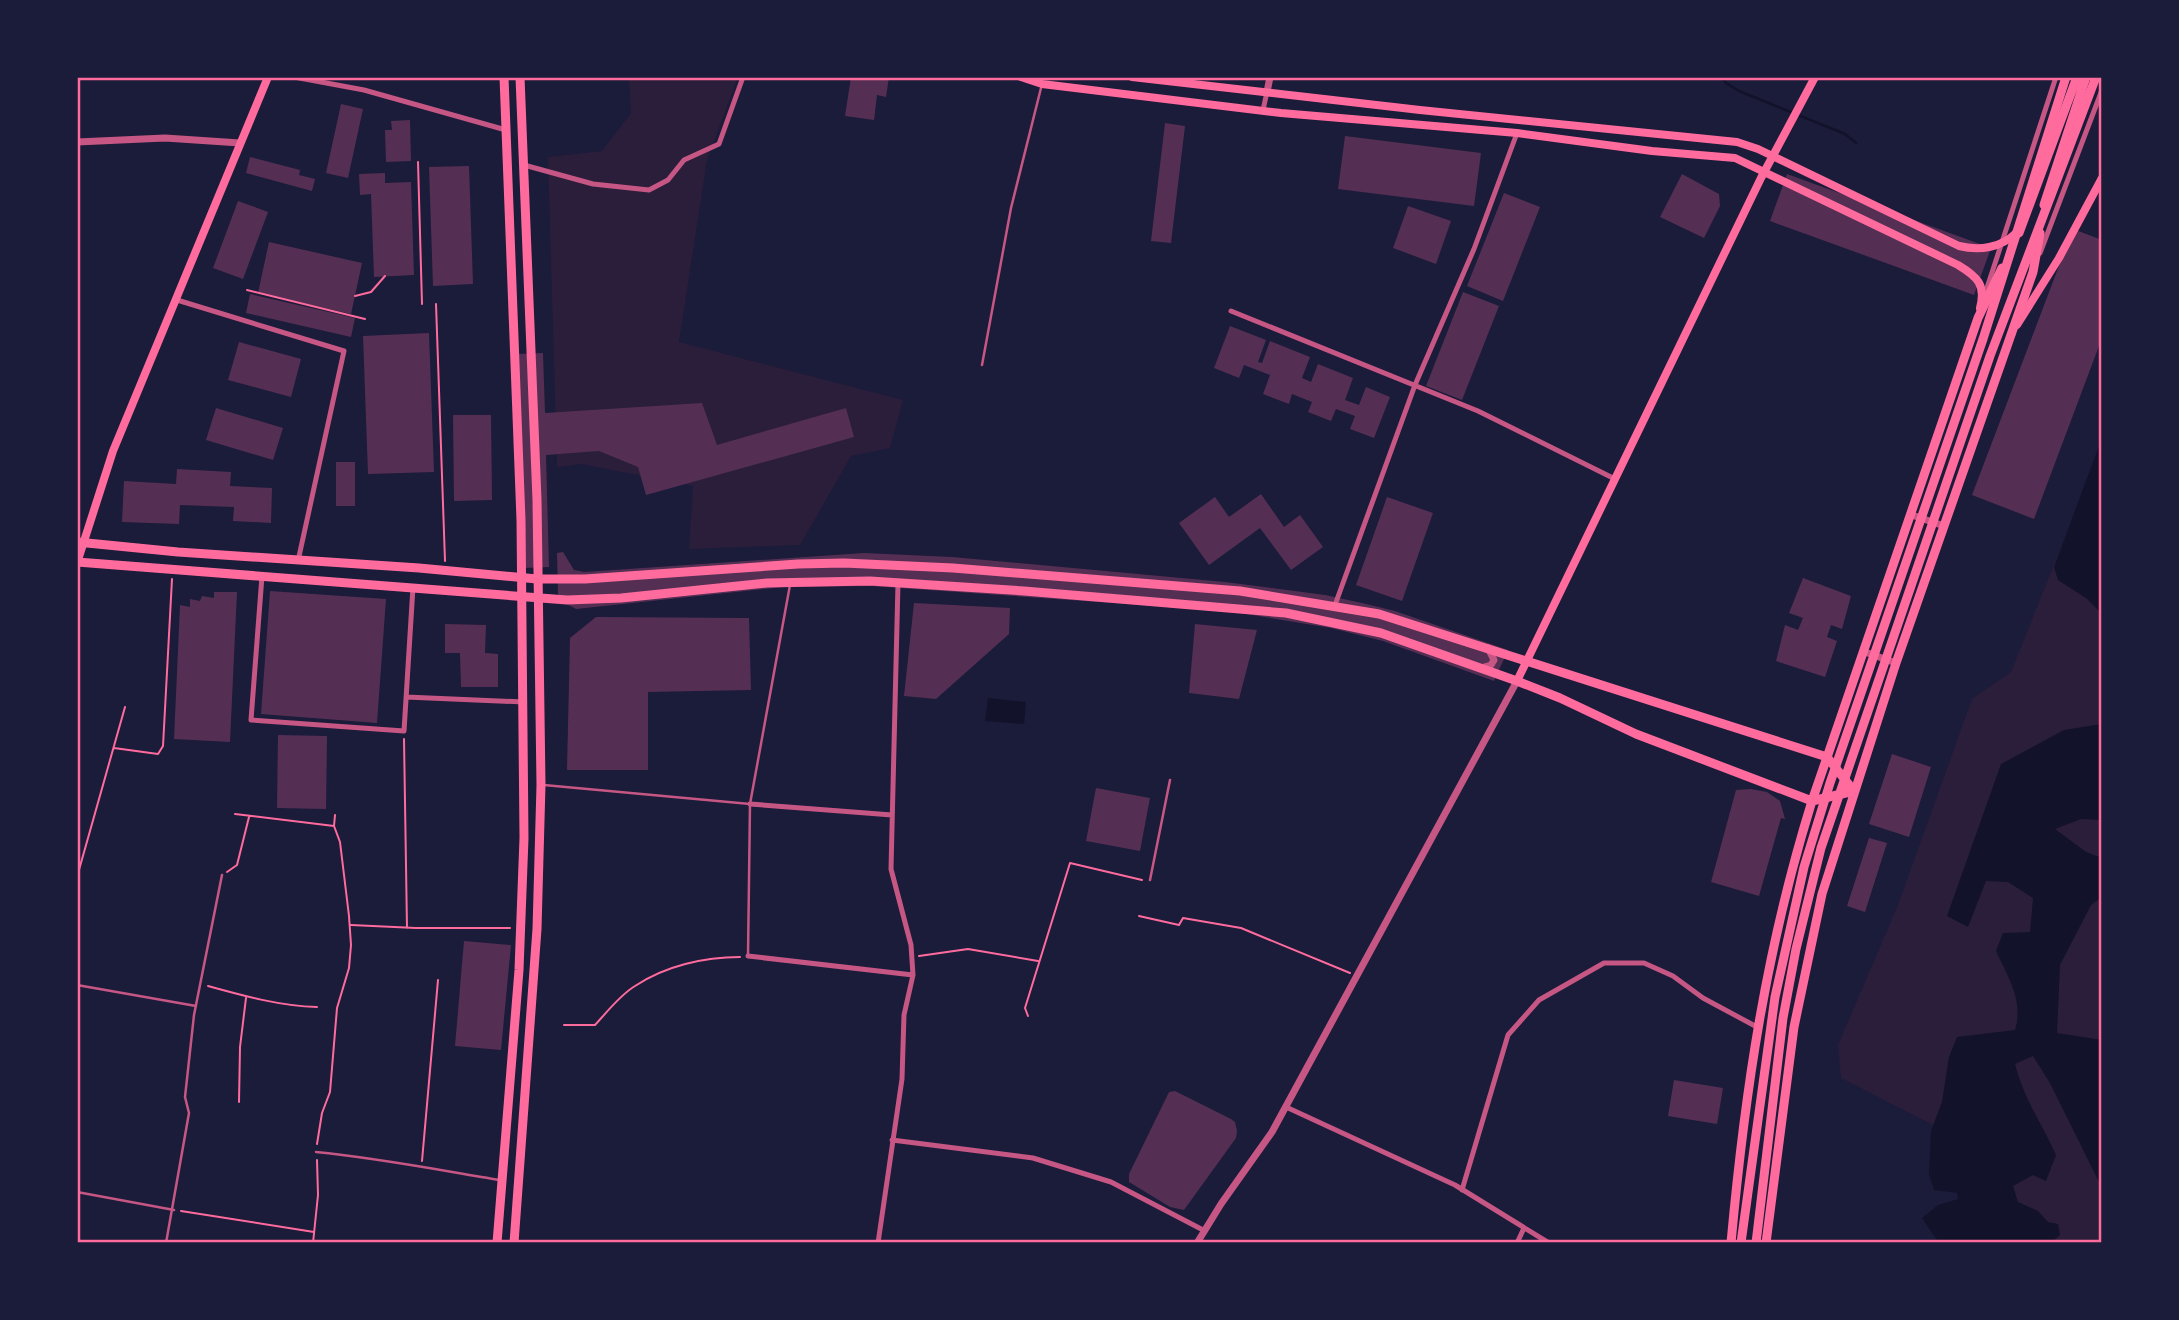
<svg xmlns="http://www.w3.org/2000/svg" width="2179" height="1320" font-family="'Asap Condensed',sans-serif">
	<rect width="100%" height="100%" fill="#1b1b3a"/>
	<path fill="#2a1e3b" d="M629 77H738L707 160 679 342 903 400 890 448 851 456 800 545 689 549 693 486 582 464 557 467 548 157 602 151 631 113Z
		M2102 445V1243H1939L1922 1218 1938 1205 1958 1199 1957 1193 1934 1190 1929 1175 1937 1127 1841 1078 1838 1045 1898 905 1972 699 2011 672Z"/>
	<path fill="#12122b" d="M2102 438V614L2086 598 2058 580 2054 567Z
		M988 698 1026 702 1024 724 985 721Z
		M2102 724V820L2081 819 2055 829 2086 852 2102 858V897L2091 905 2060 965 2057 1033 2102 1040V1188L2050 1083 2033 1056 2015 1064C2023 1097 2042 1124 2056 1155L2046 1181 2033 1175 2013 1186 2018 1202 2038 1211 2048 1222 2058 1224 2060 1235 2051 1243H1939L1922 1218 1938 1205 1958 1199 1957 1193 1934 1190 1929 1175 1931 1131 1942 1102 1949 1057 1957 1037 2015 1030C2024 1001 2008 977 1996 951L2003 933 2030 932 2033 898 2008 882 1986 881 1968 927 1947 916 2001 764 2064 730Z"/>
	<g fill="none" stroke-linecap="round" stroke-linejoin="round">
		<path stroke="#12122b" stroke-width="2.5" d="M1722 77 1726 83 1739 91 1845 134 1856 143"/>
	</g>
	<path fill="#542f53" d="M851 77H889L886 97 877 95 874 120 845 116Z
		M341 104 363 109 348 178 326 173Z
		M410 120 411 161 386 162 385 130H392L391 121Z
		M1165 123 1185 126 1171 243 1151 241Z
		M1345 136 1481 153 1474 206 1338 189Z
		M250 157 300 170 299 175 315 179 312 191 246 173Z
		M469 166 473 284 433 286 429 167Z
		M385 173V183L411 182 414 275 374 277 371 194 360 195 359 174Z
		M1682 174 1719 194 1720 206 1704 238 1660 217Z
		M1787 174 1991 248 1974 295 1770 221Z
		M1504 193 1540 207 1503 301 1467 286Z
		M238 201 268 212 243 279 213 268Z
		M1408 206 1451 221 1436 264 1393 248Z
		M2073 229 2102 240V338L2034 519 1972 495Z
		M269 242 362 263 351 314 258 293Z
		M1463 292 1499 306 1462 400 1426 386Z
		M250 294 355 318 351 337 246 313Z
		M1230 326 1266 340 1258 362 1262 363 1270 341 1310 357 1302 378 1311 382 1318 364 1353 378 1345 400 1359 405 1366 387 1390 397 1374 438 1350 429 1355 416 1336 409 1331 421 1308 412 1312 402 1292 394 1289 404 1263 394 1270 375 1244 365 1239 378 1214 368Z
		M429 333 434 472 368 474 363 336Z
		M239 342 301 359 291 397 228 380Z
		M543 353 545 413 702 403 717 445 846 408 854 437 646 495 638 467 599 451 546 455 549 567 524 568 517 354Z
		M216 408 283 428 273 460 206 440Z
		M453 415H491L492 500 454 501Z
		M336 462H355V506H336Z
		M177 469 231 472 230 486 272 488 271 523 233 521 234 507 180 505 179 524 122 522 124 481 176 484Z
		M1261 494 1284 527 1300 515 1323 547 1291 570 1260 528 1209 565 1179 523 1215 497 1229 517Z
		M1387 497 1433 513 1402 601 1356 585Z
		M563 552 574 570 584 572 864 553 952 557 1225 582 1325 595 1362 603 1395 611 1508 650 1494 681 1383 641 1331 628 1228 611 871 586 783 587 576 609 563 602 558 594 557 553Z
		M1803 578 1851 596 1842 629 1831 625 1827 637 1837 641 1825 677 1776 661 1785 625 1798 630 1803 618 1789 613Z
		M270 591 386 599 377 723 261 714Z
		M214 592H237L230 742 174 739 180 605 190 607V599L200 601 202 596 214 598Z
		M914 603 1010 608 1009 634 936 699 904 696Z
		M596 617 749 618 751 690 648 692V770H567L570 638Z
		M445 624 486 625 485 653 498 654V687H461L460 653H445Z
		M1195 624 1257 630 1239 699 1189 693Z
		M278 735 327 736 326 809 277 808Z
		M1892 754 1931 767 1909 837 1869 824Z
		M1096 788 1150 798 1140 851 1086 841Z
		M1751 789 1767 792 1780 801 1785 819 1781 818 1759 896 1711 882 1736 790Z
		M1869 838 1887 843 1865 912 1847 906Z
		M464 941 511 945 501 1050 455 1046Z
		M1674 1080 1723 1088 1717 1124 1668 1116Z
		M1175 1091 1231 1119 1235 1122 1237 1131 1236 1138 1184 1210 1170 1207 1129 1182V1174L1169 1092Z"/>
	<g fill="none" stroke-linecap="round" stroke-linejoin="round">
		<path stroke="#ff6b9d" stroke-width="2" d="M418 162 422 304
			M247 290 365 319
			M355 296 371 292 385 276
			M436 304 445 561
			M404 739 407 928
			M114 748 158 754 163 746 172 579
			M235 814 334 826
			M227 872 237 865 249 817
			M77 877 125 707
			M1139 916 1179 925 1183 918 1241 928 1350 973
			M351 925 416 928H510
			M919 956 968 949 1038 961
			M208 986C244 996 280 1006 317 1007
			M1028 1016 1025 1008 1070 863 1142 880
			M564 1025H595C607 1012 620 995 635 986 665 966 704 957 740 957
			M239 1102 240 1047 246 998
			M317 1144 322 1113 330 1092 337 1008 349 968 351 945 349 916 340 842 334 826 335 815
			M422 1161 438 980
			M181 1211 314 1232
			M313 1243 318 1195 317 1160"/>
		<path stroke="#c65784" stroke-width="2.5" d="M982 365 1011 208 1041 88
			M544 785 750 804
			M1150 880 1170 780
			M748 956 750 804 790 585
			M77 985 196 1006
			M316 1152C378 1158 439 1170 500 1180
			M77 1192 174 1210
			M166 1243 189 1113 185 1097 194 1015 222 875"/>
		<path stroke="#c65784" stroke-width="5" d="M294 77 364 90 506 130
			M1263 110 1267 92
			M524 165 593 184 649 190 668 180 684 160 719 144 743 77
			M2040 253 2102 90
			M1984 297 2056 77
			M177 300 344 351 298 561
			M1231 311 1478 411 1615 479
			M262 576 251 720 404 731 413 587
			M1335 605 1415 385 1474 249 1517 133
			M406 697 524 702
			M750 804 892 815
			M748 956 913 975
			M1286 1107 1455 1185 1549 1243
			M892 1140 1033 1158 1111 1182 1205 1231
			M1462 1190 1508 1035 1539 1000 1604 963H1644L1673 976 1703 998 1757 1027
			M878 1243 902 1079 904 1015 913 975 911 945 891 869 898 583
			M1517 1243 1524 1228"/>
		<path stroke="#c65784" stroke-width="7" d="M1267 92 1270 77
			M77 142 165 138 240 143
			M1912 515 1944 526
			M1865 652 1896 663
			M1481 668 1491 665 1494 660 1488 648
			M1197 1243 1221 1204 1272 1132 1517 681"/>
		<path stroke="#ff6b9d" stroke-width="8" d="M1021 77 1042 84 1281 113 1517 133 1652 151 1735 158 1958 265C1978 277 1986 285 1980 308
			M1132 77 1420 110 1737 142 1758 149 1959 246C1979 251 2001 248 2016 233
			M2017 325 2059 258 2102 178
			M77 563 113 451 268 77
			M1517 681 1761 178 1815 77"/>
		<path stroke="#ff6b9d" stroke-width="9" d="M2044 205 2086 77
			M2019 233 2077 77
			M77 542 178 552 419 568 537 579H585L798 564 844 563 953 568 1240 591 1379 614 1827 757 1854 791
			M77 562 567 600 621 598 767 583 870 581 1024 591 1286 613 1381 633 1517 681 1560 698 1636 734 1812 801 1854 791
			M497 1243 519 970 524 838 521 520 504 77
			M514 1243 537 929 541 785 537 500 520 77
			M1731 1243C1745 1090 1766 949 1812 801L1978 318 2002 268
			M1766 1243 1794 1027 1822 894 1896 663 2033 272 2040 233"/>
		<path stroke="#ff6b9d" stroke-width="9" d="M1741 1243 1775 997 1804 867 1830 783 1983 339 2066 77
			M1756 1243 1783 1018 1796 949 1821 848 1990 356 2096 77"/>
	</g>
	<rect width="2179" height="1320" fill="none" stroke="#1b1b3a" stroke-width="158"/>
	<rect x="79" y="79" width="2021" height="1162" fill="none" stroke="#ff6b9d" stroke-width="2.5"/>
</svg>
